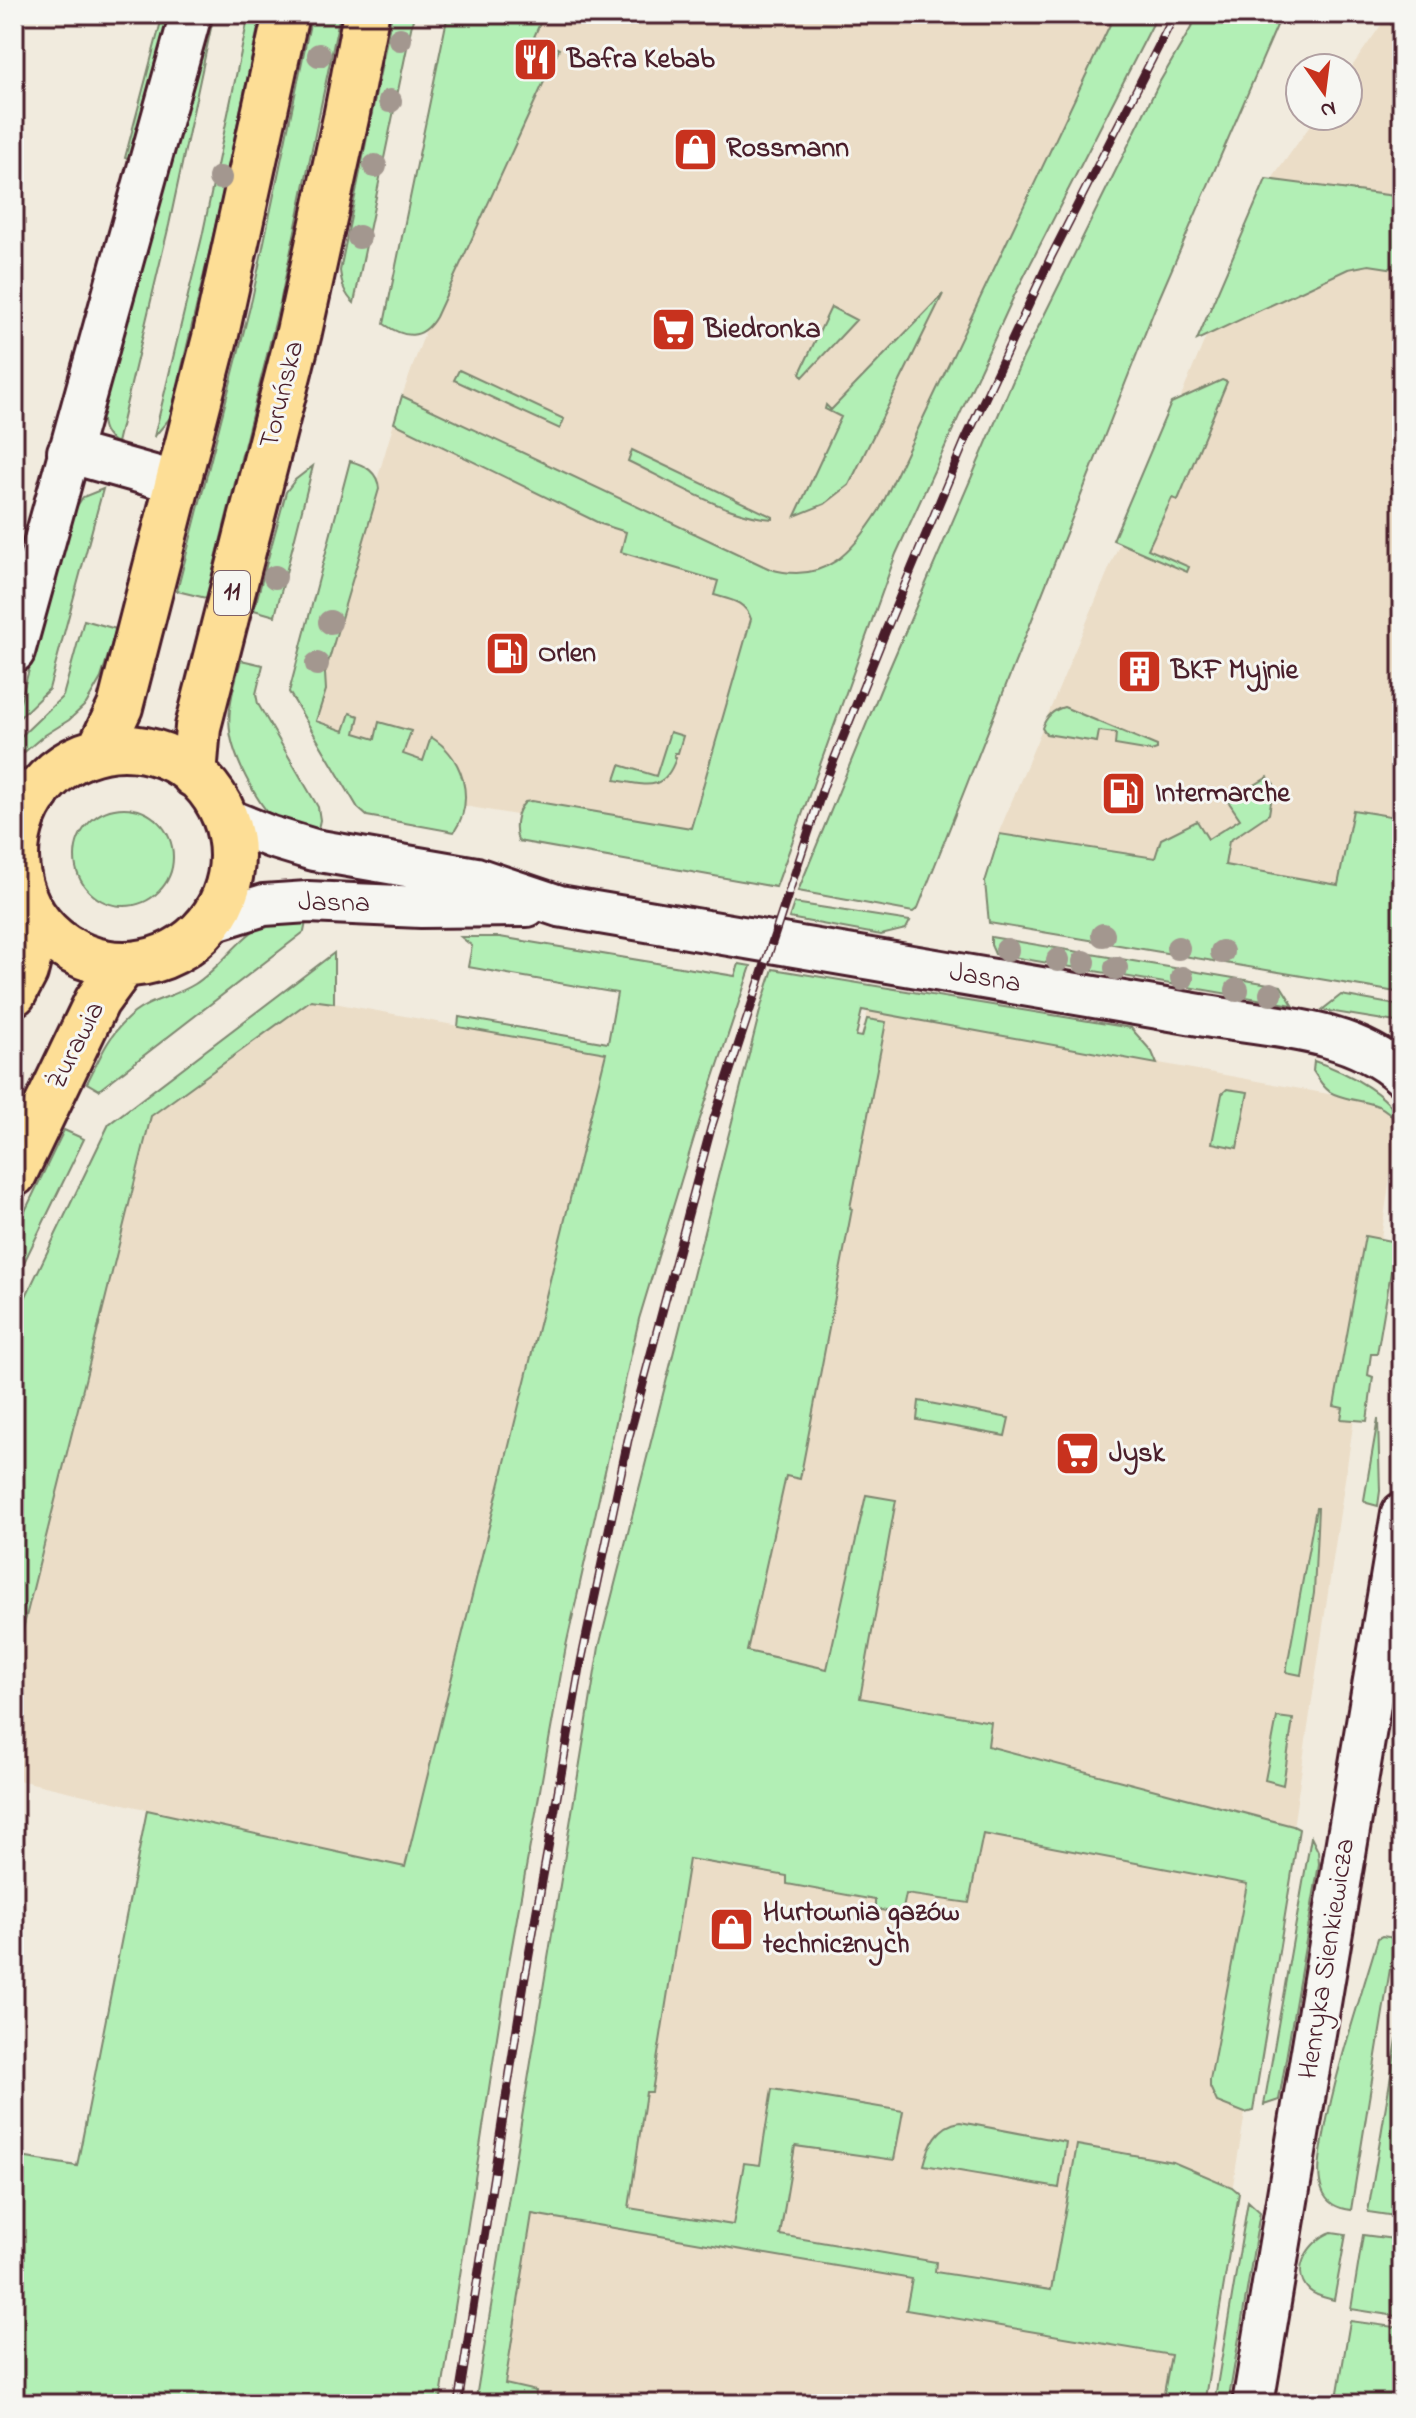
<svg xmlns="http://www.w3.org/2000/svg" width="1416" height="2418" font-family="'Indie Flower',sans-serif">
	<rect width="100%" height="100%" fill="#f1ebde"/>
	<filter id="ink" filterUnits="userSpaceOnUse"><feTurbulence type="fractalNoise" baseFrequency=".0125" numOctaves="2"/><feDisplacementMap in="SourceGraphic" scale="16" xChannelSelector="R" yChannelSelector="G"/><feConvolveMatrix kernelMatrix="1 2 1 2 8 2 1 2 1" color-interpolation-filters="sRGB"/></filter>
	<g filter="url(#ink)">
		<path fill="#ebddc7" d="M540 14H1123L1088 76 735 853 367 789 310 705 402 396Z
			M1389 14H1402V900L998 834 1272 179 1317 116H1348V72Z
			M312 999 606 1053 405 1868 14 1779V1665L151 1116Z
			M868 1010 1367 1101 1381 1106 1398 1124 1291 1841 1196 2404H534L536 2391 505 2385 542 2154 822 1204Z"/>
		<path fill="#b2efb5" stroke="#7e8770" stroke-width="2" d="M163 14H171L130 160 125 158Z
			M210 14H214L169 225 117 443C104 437 102 426 101 412Z
			M249 14H261L218 215 170 418 154 437 202 237Z
			M312 14H340L280 303 206 598 177 591 252 299Z
			M392 14H414L354 303C344 294 342 284 340 271Z
			M448 14H544L534 37 559 49 436 317C422 341 404 338 384 324Z
			M1115 14H1158L1014 296 896 554 776 887 518 841C514 828 515 813 525 802L532 801 691 828 751 619C745 601 731 600 714 595L718 581 621 552 626 532 601 524 394 423 402 396 770 569C825 585 853 552 880 509Z
			M1199 14H1282L1155 308 918 908 913 912 798 891 884 681 1021 362 1159 83Z
			M1266 179 1402 197V270L1369 265 1348 269 1197 340Z
			M943 294 849 485 825 504 795 516 841 417 825 409 826 405 831 410Z
			M831 307 856 320 803 377 800 373Z
			M459 370 564 419 560 429 454 380Z
			M1222 380 1227 382 1178 500 1172 498 1148 549 1189 567 1187 572 1113 540 1171 403Z
			M632 450 773 517V519C726 516 670 481 628 461Z
			M350 461C365 465 378 472 379 489L325 673 326 690 316 721 344 731 350 713 359 716 355 733 375 739 379 722 411 731 403 754 423 761 431 737C463 757 476 799 454 832L367 816 358 808 289 692Z
			M313 466 275 616 254 610 286 492 295 480Z
			M103 489 49 689 14 723V701L20 702 73 512 83 497Z
			M84 620 116 629 101 678 86 704 69 720 42 737 14 761V743L63 696Z
			M241 660 263 665 256 694 258 704 318 807 320 820 316 838C303 831 283 826 271 816 262 807 256 796 250 785 222 734 226 714 241 660Z
			M1064 707 1157 746V749L1151 751 1115 745 1116 733 1099 731 1097 742 1046 734 1042 728C1046 717 1052 710 1064 707Z
			M670 732 683 736 678 753H675L674 757 676 758C664 793 646 785 615 780L620 765 656 776Z
			M1268 777 1274 784 1269 814 1229 841 1225 865 1338 885 1353 810 1402 818V993L989 923 985 882 1000 834 1155 858 1161 839 1197 821 1208 839 1240 819 1228 801Z
			M75 857a49 49 0 1 1 98 0a49 49 0 1 1-98 0Z
			M794 903 910 921 906 929 881 935 789 918Z
			M307 917 304 932 99 1090 87 1083C98 1062 107 1038 125 1021 146 999 171 999 195 984 221 968 243 931 270 922 281 919 295 919 307 917Z
			M461 937H500L735 976 739 964 751 966 697 1128 639 1319 566 1646 506 1979 440 2404H14V2156L77 2166 147 1810 405 1867 606 1053 458 1027 459 1017 608 1043 617 993 468 967 472 946Z
			M991 937 1281 986 1293 1005 995 954 991 945Z
			M334 953V1003L311 1000 151 1116 14 1665V1321L109 1124Z
			M773 969 1131 1028 1152 1052 1157 1064 862 1010 856 1036 862 1037 867 1019 886 1022 850 1208 852 1209 800 1479 786 1476 747 1651 827 1669 866 1495 896 1500 860 1698 991 1722 988 1746 1293 1826 1299 1829 1253 2111 1245 2113 1217 2102 1210 2087V2080L1247 1884 983 1834 969 1903 906 1894 902 1914 875 1909V1900L787 1884V1876L689 1859 652 2092H646L629 2208 733 2225 744 2163 760 2165 772 2089 903 2111 894 2160 795 2146 780 2235 936 2262 935 2272 1051 2290 1077 2145 1173 2162 1232 2187 1239 2193 1204 2404H1162L1171 2355 906 2310 912 2279 532 2214 505 2384 536 2391 534 2404H475L599 1647 762 1003Z
			M1341 995 1402 1006V1023L1322 1010Z
			M1314 1061C1342 1070 1402 1098 1402 1132 1386 1096 1363 1106 1334 1094 1325 1091 1318 1078 1313 1071Z
			M1227 1089 1248 1092 1237 1148 1212 1143 1222 1094Z
			M64 1130 84 1139 14 1283V1234Z
			M1365 1236 1396 1242 1377 1354H1371L1368 1375 1373 1377 1367 1421 1341 1419 1343 1408 1334 1406Z
			M919 1401 1009 1418 1005 1436 917 1420Z
			M1378 1419 1380 1491 1378 1506 1367 1503 1364 1500Z
			M1316 1508H1318L1314 1593 1301 1675 1286 1672Z
			M1277 1717 1293 1719 1283 1785 1265 1780Z
			M1311 1837 1318 1851 1319 1864 1279 2100 1264 2105Z
			M1382 1936 1395 1938 1351 2210C1337 2208 1327 2204 1322 2190 1316 2173 1321 2154 1324 2135 1336 2068 1359 2003 1378 1938Z
			M1402 2010V2217L1368 2212Z
			M960 2122 1066 2142 1059 2188 924 2165C929 2145 938 2125 960 2122Z
			M1248 2201 1260 2212 1228 2404H1214Z
			M1332 2232 1346 2234 1334 2300C1326 2298 1315 2296 1309 2290 1289 2270 1311 2239 1332 2232Z
			M1363 2235 1402 2240V2317L1351 2309Z
			M1350 2321 1402 2328V2404H1336Z"/>
		<g fill="none" stroke-linecap="round" stroke-linejoin="round">
			<defs>
				<path id="minor" d="M68 452 178 483
					M14 652 191 14
					M224 818 271 837 314 850 476 878 559 906 1206 1016C1271 1027 1350 1028 1402 1075
					M209 922 264 905 308 902 421 907 527 906
					M1253 2404 1402 1513"/>
				<path id="tertiary" d="M14 794 37 793
					M14 875 18 877"/>
				<path id="primary" d="M16 856a108 108 0 1 1 216 0a108 108 0 1 1-216 0Z
					M99 751 120 707 216 334 286 14
					M194 775 198 727 299 332 346 118 366 14
					M14 993 25 972 38 922
					M14 1174 97 1001 124 964"/>
			</defs>
			<use href="#minor" stroke="#4a1f2b" stroke-width="46"/>
			<use href="#tertiary" stroke="#4a1f2b" stroke-width="50"/>
			<use href="#primary" stroke="#4a1f2b" stroke-width="50"/>
			<use href="#minor" stroke="#f6f6f2" stroke-width="40"/>
			<use href="#tertiary" stroke="#f6f6f2" stroke-width="44"/>
			<use href="#primary" stroke="#fdde96" stroke-width="44"/>
			<defs>
				<path id="rail" d="M458 2404 524 1983 581 1662 628 1440 711 1128 824 785 886 630 965 441 1051 257 1175 14"/>
			</defs>
			<use href="#rail" stroke="#4a1f2b" stroke-width="9"/>
			<use href="#rail" stroke="#f6f6f2" stroke-width="6" stroke-dasharray="18" stroke-linecap="butt"/>
		</g>
		<g fill="#a3978f">
			<circle cx="400" cy="39" r="12"/>
			<circle cx="319" cy="55" r="12"/>
			<circle cx="390" cy="101" r="12"/>
			<circle cx="375" cy="166" r="12"/>
			<circle cx="220" cy="178" r="12"/>
			<circle cx="359" cy="237" r="12"/>
			<circle cx="275" cy="577" r="12"/>
			<circle cx="330" cy="622" r="12"/>
			<circle cx="317" cy="664" r="12"/>
			<circle cx="1103" cy="935" r="12"/>
			<circle cx="1178" cy="948" r="12"/>
			<circle cx="1007" cy="950" r="12"/>
			<circle cx="1222" cy="952" r="12"/>
			<circle cx="1058" cy="960" r="12"/>
			<circle cx="1084" cy="962" r="12"/>
			<circle cx="1116" cy="968" r="12"/>
			<circle cx="1182" cy="978" r="12"/>
			<circle cx="1237" cy="990" r="12"/>
			<circle cx="1271" cy="994" r="12"/>
		</g>
	</g>
	<defs>
		<symbol id="restaurant-square" viewBox="-11 -11 22 22"><rect x="-9" y="-9" width="18" height="18" rx="4" fill="#c8321e" stroke="#f6f6f2"/><path d="M-5-6h1v4h1v-4h1v4h1v-4h1v5L-1.5 .5V6h-2V.5L-5-1ZM5-6V6H3V1.5H1.5Q1.5-4 5-6Z" fill="#fff"/></symbol>
		<symbol id="shop-square" viewBox="-11 -11 22 22"><rect x="-9" y="-9" width="18" height="18" rx="4" fill="#c8321e" stroke="#f6f6f2"/><path d="M-5-2.5h2.3a2.7 3.5 0 0 1 5.4 0H5L5.5 6h-11ZM-1.5-2.5h3a1.5 2.3 0 0 0-3 0Z" fill="#fff"/></symbol>
		<symbol id="supermarket-square" viewBox="-11 -11 22 22"><rect x="-9" y="-9" width="18" height="18" rx="4" fill="#c8321e" stroke="#f6f6f2"/><path d="M-6-5.5h2.5l.6 2H6L4.5 2H-2.5L-4.4-4H-6ZM-1.5 3.2a1.3 1.3 0 1 0 .1 0ZM3 3.2a1.3 1.3 0 1 0 .1 0Z" fill="#fff"/></symbol>
		<symbol id="fuel-square" viewBox="-11 -11 22 22"><rect x="-9" y="-9" width="18" height="18" rx="4" fill="#c8321e" stroke="#f6f6f2"/><path d="M-5.5-6h7V0h2V4h1.3V-2.5L3-4.5l.8-.8L6-3V5H2.5V1h-1V6h-7ZM-4.2-4.7v3.2H.2V-4.7Z" fill="#fff"/></symbol>
		<symbol id="building-square" viewBox="-11 -11 22 22"><rect x="-9" y="-9" width="18" height="18" rx="4" fill="#c8321e" stroke="#f6f6f2"/><path d="M-4-6H4V6H1V3H-1V6H-4ZM-2.5-4.3h1.7v1.8h-1.7ZM.8-4.3h1.7v1.8H.8ZM-2.5-1h1.7V.8h-1.7ZM.8-1h1.7V.8H.8Z" fill="#fff"/></symbol>
	</defs>
	<g fill-rule="evenodd">
		<use href="#restaurant-square" x="510" y="34" width="51" height="51"/>
		<use href="#shop-square" x="670" y="124" width="51" height="51"/>
		<use href="#supermarket-square" x="648" y="304" width="51" height="51"/>
		<use href="#fuel-square" x="482" y="628" width="51" height="51"/>
		<use href="#building-square" x="1114" y="646" width="51" height="51"/>
		<use href="#fuel-square" x="1098" y="768" width="51" height="51"/>
		<use href="#supermarket-square" x="1052" y="1428" width="51" height="51"/>
		<use href="#shop-square" x="706" y="1904" width="51" height="51"/>
	</g>
	<g text-anchor="middle" dominant-baseline="central" stroke-width="6" stroke-linejoin="round" paint-order="stroke">
		<rect fill="#f6f6f2" stroke="#7e6067" stroke-width="2" x="214" y="571" width="36" height="44" rx="6"/>
		<g font-size="26" font-weight="bold" fill="#4a1f2b">
			<text x="232" y="593">11</text>
		</g>
		<g font-size="28" font-weight="bold" fill="#4a1f2b" stroke="#f6f6f2" text-anchor="start">
			<text x="567" y="60">Bafra Kebab</text>
			<text x="726" y="149">Rossmann</text>
			<text x="704" y="330">Biedronka</text>
			<text x="538" y="654">Orlen</text>
			<text x="1171" y="671">BKF Myjnie</text>
			<text x="1155" y="794">Intermarche</text>
			<text x="1109" y="1454">Jysk</text>
			<text x="763" y="1913">Hurtownia gazów<tspan x="763" dy="32">technicznych</tspan></text>
		</g>
		<g font-size="28" fill="#4a1f2b" stroke="#f6f6f2">
			<text transform="translate(283 395) rotate(-76)">Toruńska</text>
			<text transform="translate(334 904) rotate(1)">Jasna</text>
			<text transform="translate(985 979) rotate(10)">Jasna</text>
			<text transform="translate(77 1046) rotate(-63)">Żurawia</text>
			<text transform="translate(1328 1959) rotate(-81)">Henryka Sienkiewicza</text>
		</g>
	</g>
	<rect width="1416" height="2418" fill="none" stroke="#f6f6f2" stroke-width="48"/>
	<rect x="24" y="24" width="1368" height="2370" fill="none" stroke="#4a1f2b" stroke-width="3" filter="url(#ink)"/>
	<g transform="translate(1324 92) rotate(166)"><circle r="38" fill="#f6f6f2" stroke="#b1a0a2" stroke-width="2"/>
	<path d="M0-6L14 30L0 20L-14 30Z" fill="#c8321e"/>
	<text y="-12" font-size="22" font-weight="bold" text-anchor="middle" fill="#4a1f2b">N</text>
	</g>
</svg>
